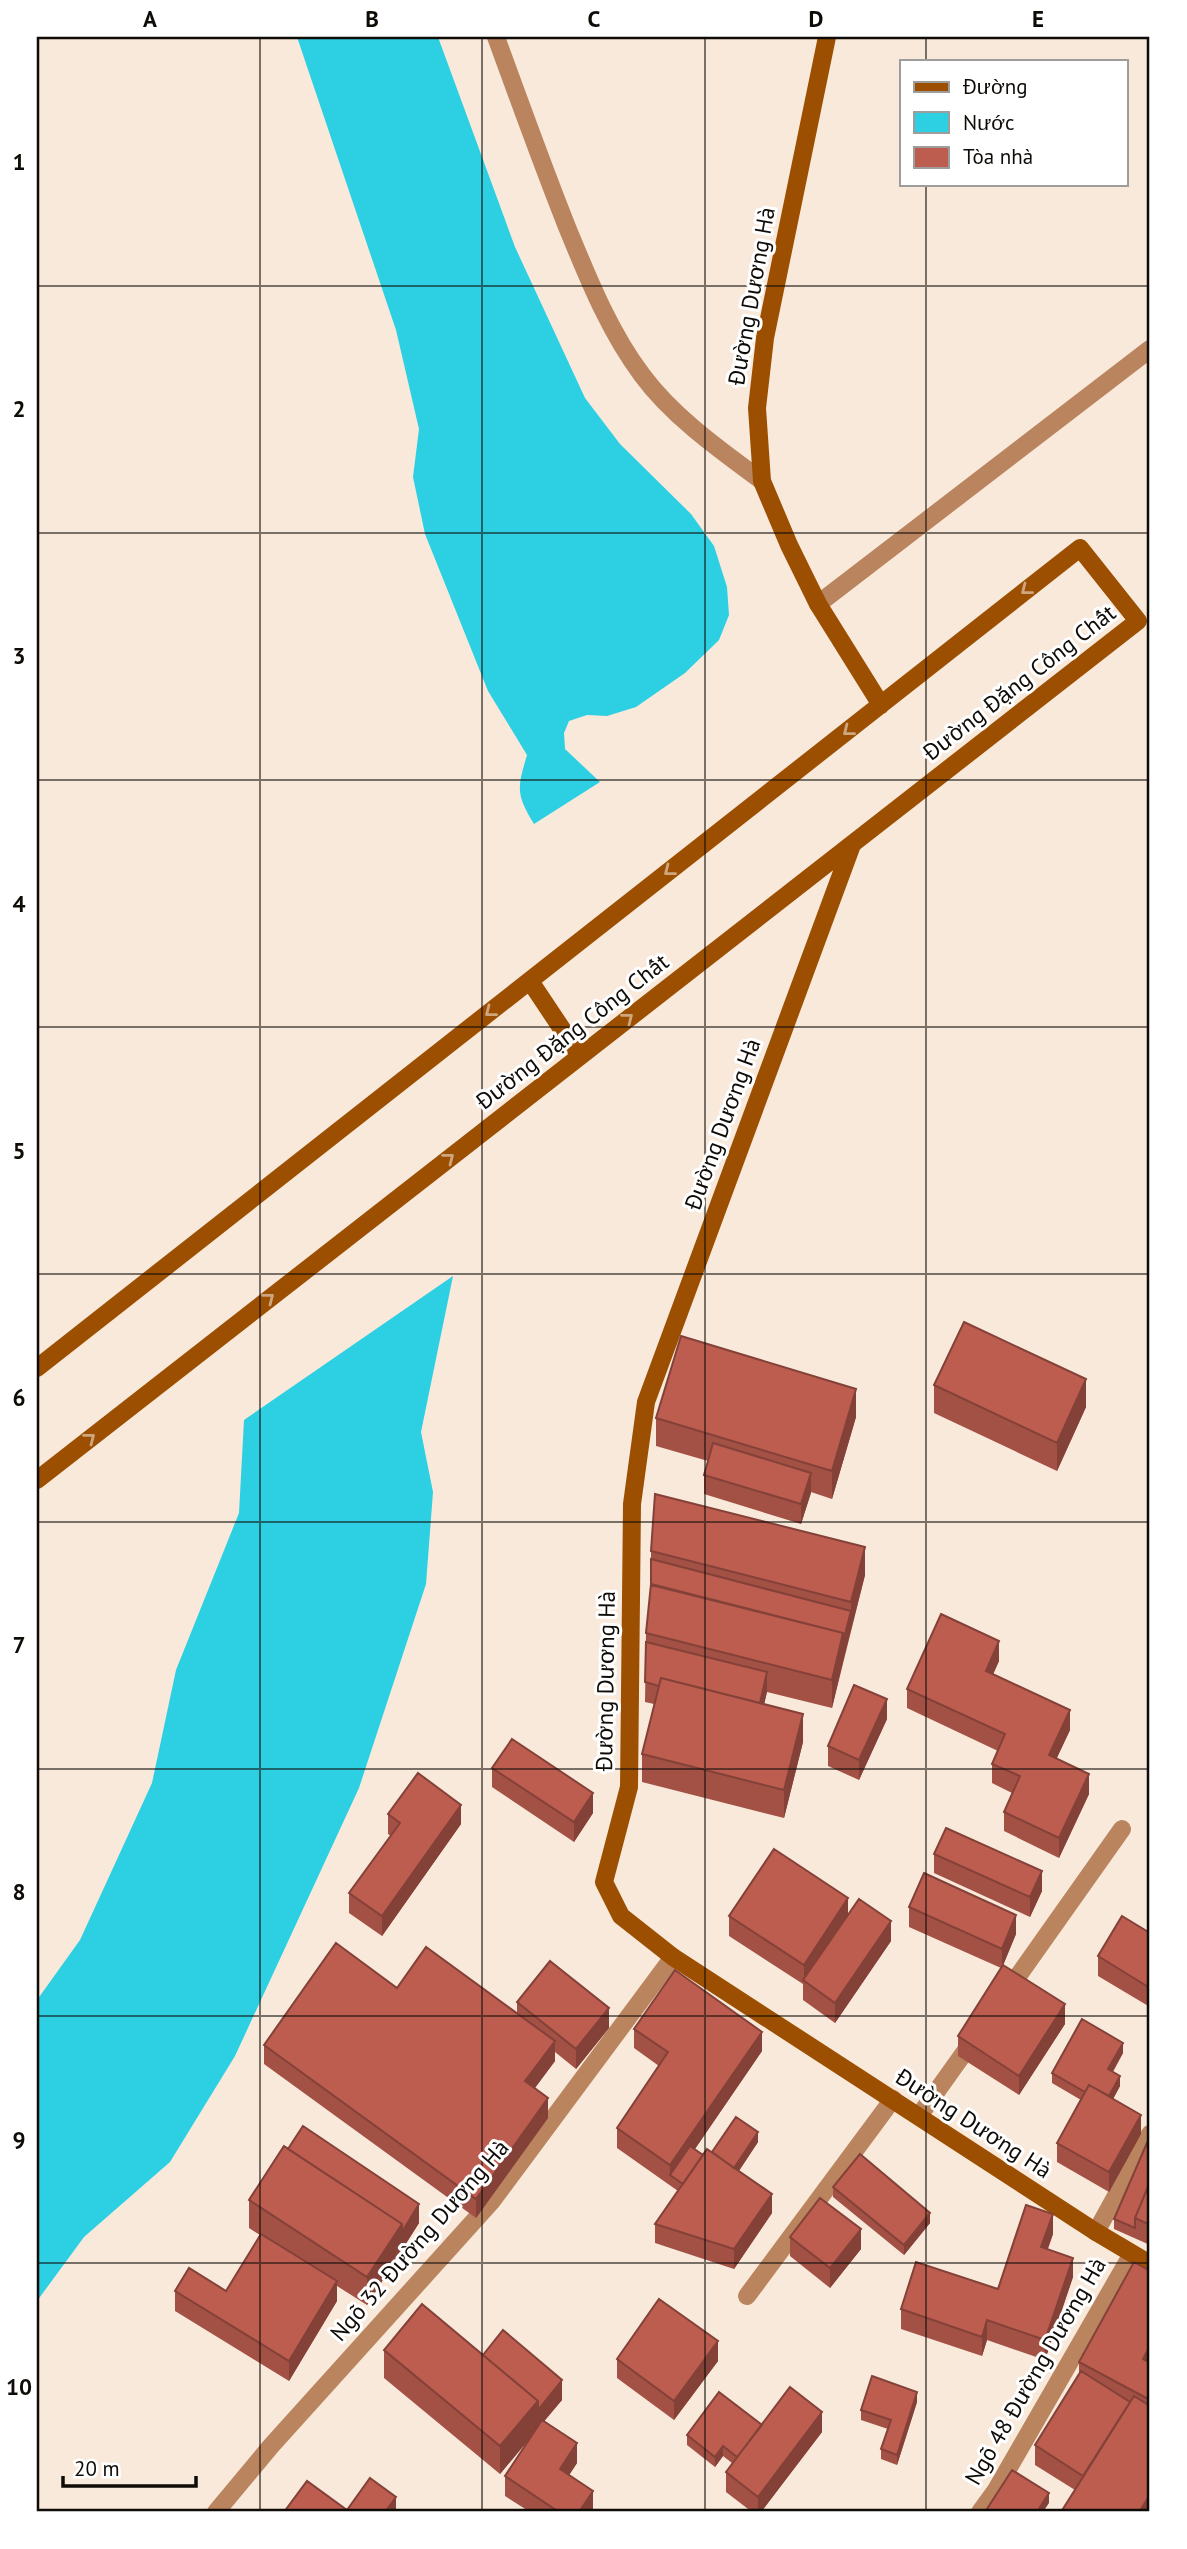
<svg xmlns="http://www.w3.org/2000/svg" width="1187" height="2549" font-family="'PT Sans',sans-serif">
	<rect width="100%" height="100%" fill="#f8e9db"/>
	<path fill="#2dcfe3" d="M297 37H438L515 247 585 398 620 444 691 514 714 546 727 587 729 615 719 640 685 673 636 707 607 716 587 715 569 721 564 733 565 749 600 782 534 824C516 794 517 789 527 755L488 691 425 534 413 477 419 429 396 330Z
		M453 1276 421 1432 433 1492 426 1584 359 1788 235 2056 170 2162 84 2237 37 2301V2000L80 1940 152 1783 176 1670 239 1513 244 1420Z"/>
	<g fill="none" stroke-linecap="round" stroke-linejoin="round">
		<path stroke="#ba845f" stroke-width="18" d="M1096 2232 1150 2134
			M747 2296 893 2099"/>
		<path stroke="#ba845f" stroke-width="18" d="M496 37C519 100 542 164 567 227 588 278 609 331 642 375 673 417 720 450 762 481
			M818 604 1150 349
			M1006 1993 1122 1829
			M919 2116 974 2039
			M216 2512 271 2446 492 2201 673 1957
			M980 2512 996 2490 1132 2254"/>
		<path stroke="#9c4f00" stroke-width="18" d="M827 37 765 338 757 408 762 481 789 545 818 604 881 705
			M852 845 646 1402 632 1504 629 1787 604 1882 621 1916 673 1957 1096 2232 1150 2264
			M530 981 580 1056
			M37 1368 1080 548 1138 621 37 1480"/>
	</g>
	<path fill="#a35045" d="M934 1385 1086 1407 1057 1471 934 1413Z
		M856 1417 832 1499 811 1492 801 1524 704 1494V1475L708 1461 656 1446V1418Z
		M651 1551 865 1575 832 1708 767 1692 764 1704 803 1742 784 1818 642 1782V1754L654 1704 645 1702 646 1633 651 1587Z
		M999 1661 993 1674 1070 1730 1056 1759 1089 1794 1059 1858 1004 1831V1812L1012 1793 992 1783V1764L998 1751 907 1708V1689Z
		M887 1719 859 1780 828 1766V1746Z
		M492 1768 593 1813 574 1842 492 1787Z
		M388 1814 461 1824 382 1936 349 1913V1893L391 1836 388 1834Z
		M934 1854 1042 1891 1030 1917 934 1873Z
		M909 1907 1016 1934 1003 1965 1065 2024 1019 2095 958 2056V2036L1001 1968 909 1927Z
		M848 1915 891 1941 835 2023 803 2000V1984L729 1936V1916Z
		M1150 1933V2007L1098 1976V1956Z
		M397 1988 517 2013V2002L609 2028 576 2069 555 2052V2061L535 2088 548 2118 476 2218 264 2064V2045Z
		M634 2029 762 2051 695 2149 703 2155 712 2152 758 2142 739 2171 772 2213 734 2269 655 2243V2224L678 2191 617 2148V2128L659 2066 634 2048Z
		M1123 2053 1113 2072 1120 2086 1113 2099 1141 2134 1109 2192 1057 2162V2143L1081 2100 1052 2083V2073Z
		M1150 2136V2245L1114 2229V2219Z
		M833 2187 930 2223 904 2255 833 2197Z
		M249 2200 419 2223 367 2305 337 2286V2301L289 2381 175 2311V2291H226L260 2235 249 2228Z
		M1053 2234 1048 2249 1073 2277 1045 2360 987 2340 982 2356 901 2329V2309L998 2289Z
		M790 2237 861 2249 830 2288 790 2256Z
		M1150 2271V2512L1075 2490 1035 2465V2445L1079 2374V2362Z
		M384 2350 483 2355 562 2400 544 2421 577 2463 569 2475 593 2511 592 2512H530L505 2496V2476L530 2438 500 2474 384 2378Z
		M617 2359 718 2361 674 2420 617 2378Z
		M917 2402 897 2465 881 2459V2449L888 2429 861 2420V2410Z
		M762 2425 822 2432 761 2512H752L726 2492V2472L732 2463 723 2456 715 2467 687 2445V2435Z"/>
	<path fill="#844138" d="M1086 1379V1407L1057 1471V1443Z
		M856 1389V1417L832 1499V1471Z
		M811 1473V1493L801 1524V1504Z
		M865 1547V1575L843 1661V1642L851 1611V1602Z
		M843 1633V1661L832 1708V1680Z
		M999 1641V1661L986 1690V1671Z
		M767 1672V1692L758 1730V1710Z
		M887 1699V1719L859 1780V1760Z
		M1070 1710V1730L1049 1775V1755Z
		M803 1714V1742L784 1818V1790Z
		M1089 1774V1794L1059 1858V1838Z
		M593 1793V1813L574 1842V1822Z
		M461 1805V1824L382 1936V1916Z
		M1042 1871V1891L1030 1917V1897Z
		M848 1898V1917L804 1981V1965Z
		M1016 1915V1934L1002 1968V1949Z
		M891 1921V1941L835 2023V2003Z
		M1065 2004V2024L1019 2095V2076Z
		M609 2008V2028L576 2069V2049Z
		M762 2032V2051L675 2178 670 2175V2165Z
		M555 2041V2061L525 2101V2081Z
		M1123 2043V2053L1108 2079V2069Z
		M1120 2076V2086L1105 2114V2104Z
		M548 2098V2118L476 2218V2199Z
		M1141 2115V2134L1109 2192V2172Z
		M758 2132V2142L730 2184V2173Z
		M772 2194V2213L734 2269V2249Z
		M419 2204V2223L367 2305V2277L402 2224Z
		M930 2213V2223L904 2255V2245Z
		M1053 2214V2234L1041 2266V2247Z
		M861 2229V2249L830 2288V2268Z
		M1073 2258V2277L1045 2360V2340Z
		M337 2281V2301L289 2381V2361Z
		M987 2320V2340L982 2356V2337Z
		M718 2341V2361L674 2420V2401Z
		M1150 2346V2365L1143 2359Z
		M562 2380V2400L500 2474V2446L538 2401Z
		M917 2392V2402L897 2465V2455Z
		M822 2412V2432L761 2512H758V2497Z
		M577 2443V2463L560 2489V2469Z
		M723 2446V2456L715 2467V2457Z
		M593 2491V2511L592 2512H579Z
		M1049 2493V2503L1043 2512H1037Z
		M1150 2495V2512H1139Z
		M396 2497V2512H385Z"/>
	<path fill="#bd5d50" stroke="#844138" stroke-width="2" d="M964 1322 1086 1379 1057 1443 934 1385Z
		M681 1336 856 1389 832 1471 656 1418Z
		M713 1443 811 1473 801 1504 704 1475Z
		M655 1494 865 1547 851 1602 651 1551Z
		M651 1559 851 1611 843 1642V1633L651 1585Z
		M651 1584 843 1633 832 1680 646 1633Z
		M941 1614 999 1641 986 1671 1070 1710 1049 1755 1089 1774 1059 1838 1004 1812 1020 1776 992 1764 1005 1734 907 1689Z
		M646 1642 767 1672 760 1703 661 1678 659 1686 645 1682Z
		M661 1678 803 1714 784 1790 642 1754Z
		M854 1685 887 1699 859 1760 828 1746Z
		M512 1739 593 1793 574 1822 492 1768Z
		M418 1773 461 1805 382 1916 349 1893 400 1823 388 1814Z
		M946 1828 1042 1871 1030 1897 934 1854Z
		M774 1849 848 1898 804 1965 729 1916Z
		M924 1873 1016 1915 1002 1949 909 1907Z
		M859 1899 891 1921 835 2003 803 1980Z
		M1122 1916 1150 1933V1988L1098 1956Z
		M336 1943 397 1988 426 1947 555 2041 525 2081 548 2098 476 2199 264 2045Z
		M550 1961 609 2008 576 2049 517 2002Z
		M1003 1965 1065 2004 1019 2076 958 2036Z
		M675 1970 762 2032 670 2165 617 2128 668 2052 634 2029Z
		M1082 2019 1123 2043 1108 2069 1120 2076 1109 2096 1089 2085 1085 2092 1052 2073Z
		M1089 2085 1141 2115 1109 2172 1057 2143Z
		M736 2117 758 2132 734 2168 712 2152Z
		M303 2126 419 2204 402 2232V2224L288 2149Z
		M1150 2136V2182L1135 2218V2228L1114 2219Z
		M284 2146 402 2224 367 2277 249 2200Z
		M690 2146 703 2155 683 2184 670 2175Z
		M707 2149 772 2194 734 2249 655 2224Z
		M860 2154 930 2213 904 2245 833 2187Z
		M1150 2182V2225L1135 2218Z
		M820 2198 861 2229 830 2268 790 2237Z
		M1026 2205 1053 2214 1041 2247 1073 2258 1045 2340 987 2320 982 2337 901 2309 916 2262 998 2289Z
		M261 2234 337 2281 289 2361 175 2291 189 2268 226 2291Z
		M1134 2262 1150 2271V2346L1143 2359 1150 2363V2400L1079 2362Z
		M659 2299 718 2341 674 2401 617 2359Z
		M422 2304 538 2401 500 2446 384 2350Z
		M503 2330 562 2380 538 2410V2401L483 2355Z
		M1081 2371 1130 2402 1083 2476 1035 2445Z
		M872 2376 917 2392 897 2455 881 2449 891 2420 861 2410Z
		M790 2387 822 2412 758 2497 726 2472Z
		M719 2392 762 2425 737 2457 723 2446 715 2457 687 2435Z
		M1134 2396 1150 2406V2495L1139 2512H1061Z
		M542 2420 577 2443 560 2469 593 2491 579 2512H559L505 2476Z
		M1012 2470 1049 2493 1037 2512H985Z
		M370 2478 396 2497 385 2512H284L307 2481 347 2510Z"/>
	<defs><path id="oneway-chevron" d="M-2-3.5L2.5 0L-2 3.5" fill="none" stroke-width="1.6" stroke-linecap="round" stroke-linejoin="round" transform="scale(1.75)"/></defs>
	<g stroke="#cea780">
		<use href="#oneway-chevron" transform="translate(1026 590) rotate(142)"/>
		<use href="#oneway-chevron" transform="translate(848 731) rotate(142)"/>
		<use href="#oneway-chevron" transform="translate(669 871) rotate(142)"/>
		<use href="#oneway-chevron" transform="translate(490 1012) rotate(142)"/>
		<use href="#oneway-chevron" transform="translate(628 1018) rotate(-38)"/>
		<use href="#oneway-chevron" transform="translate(449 1158) rotate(-38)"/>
		<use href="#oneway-chevron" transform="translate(269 1298) rotate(-38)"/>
		<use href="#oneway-chevron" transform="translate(90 1438) rotate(-38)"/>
	</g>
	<path fill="none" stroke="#0f0b07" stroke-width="2" stroke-opacity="0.55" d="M260 37V2512M482 37V2512M705 37V2512M926 37V61M926 184V2512M37 286H1150M37 533H1150M37 780H1150M37 1027H1150M37 1274H1150M37 1522H1150M37 1769H1150M37 2016H1150M37 2263H1150"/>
	<g text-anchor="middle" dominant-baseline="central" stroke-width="6" stroke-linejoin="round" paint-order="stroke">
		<g font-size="23" fill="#0f0b07" stroke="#fff">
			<text transform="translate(751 296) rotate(-80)">Đường Dương Hà</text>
			<text transform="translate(1019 682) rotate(-38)">Đường Đặng Công Chất</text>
			<text transform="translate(572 1031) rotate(-38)">Đường Đặng Công Chất</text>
			<text transform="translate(722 1124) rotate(-70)">Đường Dương Hà</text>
			<text transform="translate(605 1681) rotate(-89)">Đường Dương Hà</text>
			<text transform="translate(974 2123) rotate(33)">Đường Dương Hà</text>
			<text transform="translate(419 2240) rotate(-49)">Ngõ 32 Đường Dương Hà</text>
			<text transform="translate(1035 2371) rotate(-60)">Ngõ 48 Đường Dương Hà</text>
		</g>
	</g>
	<rect width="1187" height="2549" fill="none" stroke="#ffffff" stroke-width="77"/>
	<rect x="900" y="60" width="228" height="126" fill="#ffffff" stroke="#9f9d9c" stroke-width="2"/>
	<rect x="914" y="82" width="35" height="10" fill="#9c4f00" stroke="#9f9d9c" stroke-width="2"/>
	<text x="963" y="94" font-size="21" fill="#0f0b07">Đường</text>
	<rect x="914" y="112" width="35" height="21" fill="#2dcfe3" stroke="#9f9d9c" stroke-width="2"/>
	<text x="963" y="130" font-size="21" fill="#0f0b07">Nước</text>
	<rect x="914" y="147" width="35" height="21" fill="#bd5d50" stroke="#9f9d9c" stroke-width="2"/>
	<text x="963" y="164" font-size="21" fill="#0f0b07">Tòa nhà</text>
	<path d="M63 2476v10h133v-10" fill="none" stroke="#0f0b07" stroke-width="3.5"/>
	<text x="74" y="2476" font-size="21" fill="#0f0b07" stroke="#ffffff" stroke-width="5" paint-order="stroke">20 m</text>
	<rect x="38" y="38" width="1110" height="2472" fill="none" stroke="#0f0b07" stroke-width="2.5"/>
	<g font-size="23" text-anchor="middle" font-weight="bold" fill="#0f0b07">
		<text x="150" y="27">A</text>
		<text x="372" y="27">B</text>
		<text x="594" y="27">C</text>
		<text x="816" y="27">D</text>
		<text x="1038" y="27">E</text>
		<text x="19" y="170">1</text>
		<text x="19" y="417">2</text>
		<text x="19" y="664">3</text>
		<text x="19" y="912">4</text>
		<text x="19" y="1159">5</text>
		<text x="19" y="1406">6</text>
		<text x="19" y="1653">7</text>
		<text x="19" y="1900">8</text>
		<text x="19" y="2148">9</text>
		<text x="19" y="2395">10</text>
	</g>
</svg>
